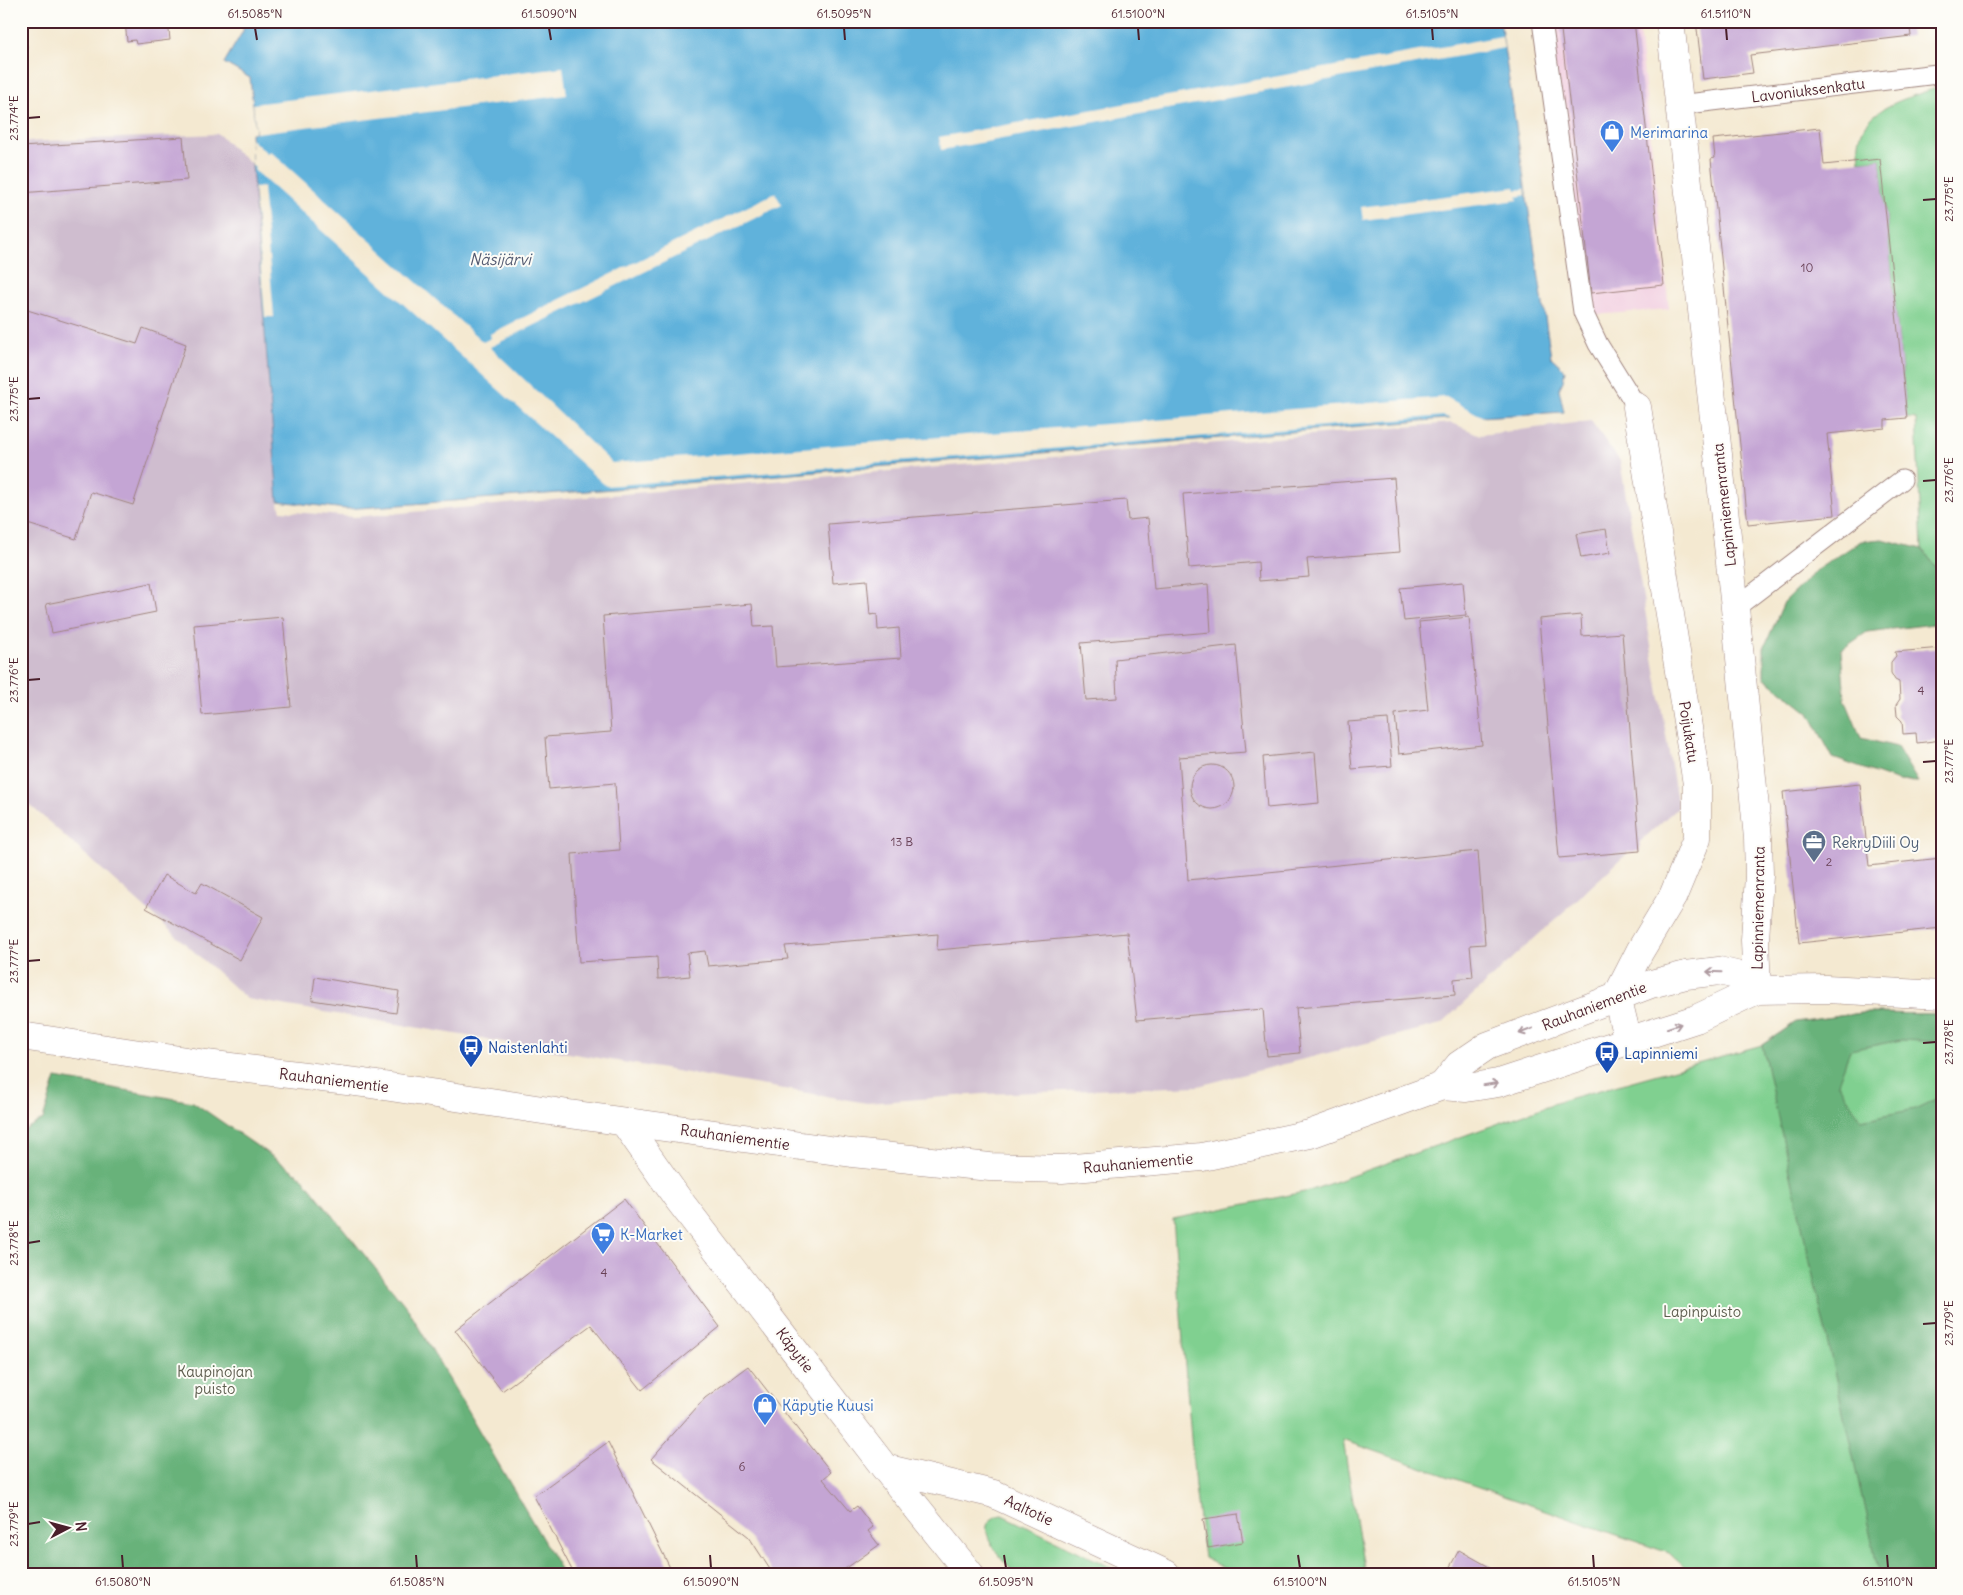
<svg xmlns="http://www.w3.org/2000/svg" width="1963" height="1595" font-family="Delius,sans-serif">
	<rect width="100%" height="100%" fill="#fdfcf7"/>
	<filter id="ink" filterUnits="userSpaceOnUse"><feTurbulence type="fractalNoise" baseFrequency=".02" numOctaves="2"/><feDisplacementMap in="SourceGraphic" scale="10" xChannelSelector="R" yChannelSelector="G"/><feConvolveMatrix kernelMatrix="1 2 1 2 8 2 1 2 1" color-interpolation-filters="sRGB"/></filter>
	<filter id="wash" filterUnits="userSpaceOnUse"><feTurbulence type="fractalNoise" baseFrequency=".0096" numOctaves="4" result="noise"/><feDisplacementMap in="SourceGraphic" scale="20" xChannelSelector="R" yChannelSelector="G"/><feGaussianBlur stdDeviation="1.12" result="paint"/><feColorMatrix in="noise" values="0 0 0 0 0 0 0 0 0 0 0 0 0 0 0 0 0 1.4 0 .05"/><feComposite in="paint" operator="in"/></filter>
	<g filter="url(#wash)">
		<rect width="100%" height="100%" fill="#f4e9d1"/>
		<path fill="#f2cfe1" d="M1549 21H1638L1669 309 1582 316Z"/>
		<path fill="#cfbdcf" d="M218 134 252 165 278 501 281 511 354 517 1452 423 1480 435 1591 421 1620 461 1678 807 1441 1024 1198 1086 983 1094 867 1103 247 999 21 797V142Z"/>
		<path fill="#80d090" stroke="#65785e" d="M1942 86V575L1922 549 1916 419 1907 418 1880 159 1860 161C1860 155 1858 147 1859 142 1865 105 1913 97 1942 86Z
			M1862 1013 1942 1014V1574H1692L1669 1553 1343 1440 1365 1574H1235L1204 1558 1195 1487 1173 1219 1309 1191 1564 1100 1762 1045 1796 1022Z
			M1002 1515 1125 1574H1015C1003 1559 966 1523 1002 1515Z"/>
		<path fill="#68b27a" stroke="#596852" d="M1882 539 1922 549 1942 575V623L1867 632 1841 650 1845 699 1861 738 1897 747 1918 782 1898 781 1833 758 1809 713 1764 677V648L1784 602 1818 569 1861 541Z
			M1862 1013 1942 1014V1042L1901 1040 1850 1050 1838 1083 1861 1120 1915 1109 1942 1096V1574H1879L1762 1045 1796 1022Z
			M56 1078 193 1102 302 1177 408 1309 563 1574H21V1132L43 1119Z"/>
		<path fill="#60b2db" stroke="#556883" d="M244 21H1500L1551 357 1565 370 1563 381 1559 389 1564 412 1445 419 613 489 346 509 278 501 252 165 251 133 256 132 250 78 224 63 243 31Z"/>
		<path fill="#f4e9d1" d="M1502 36 1504 48 941 150 939 137Z
			M563 67 567 95 256 133 253 104Z
			M251 139 267 153 270 151 483 342 491 338 490 334 775 193 782 205 490 347 612 463 1446 397 1487 419 1456 421 1444 416 606 486 254 170 255 168 252 165Z
			M263 187 274 317H265L254 188Z
			M1515 187 1516 190 1525 189 1526 195 1517 197 1518 200 1363 220 1361 207Z"/>
		<g id="blocks">
			<path fill="#c4a5d4" d="M21 21H24L27 48 21 49Z
				M168 21 170 40 136 44 135 40 127 41 125 22Z
				M1560 21H1634L1664 285 1591 293Z
				M1696 21H1909L1911 36 1750 55 1753 73 1703 79Z
				M1820 128 1824 165 1880 159 1907 418 1885 420V428L1827 434 1835 515 1748 524 1711 159 1715 158 1713 139Z
				M183 137 187 180 21 193V147Z
				M21 266 27 268 22 288H21Z
				M21 308 137 344 143 328 186 344 133 505 91 492 76 539 21 522Z
				M1394 478 1400 552 1307 559 1309 577 1259 581 1258 562 1189 568 1183 494Z
				M1126 500 1128 520 1148 518 1154 589 1208 584 1211 632 1081 643 1086 700 1117 698 1115 659 1236 645 1246 752 1179 757 1188 880 1478 851 1485 944 1470 945 1473 977 1454 979 1455 995 1296 1008 1300 1053 1267 1056 1263 1009 1137 1020 1127 933 937 950 938 934 785 946 788 959 708 966 705 951 687 953 690 976 658 979 657 957 579 962 572 854 619 850 615 783 549 789 545 737 611 732 603 616 752 604 754 627 773 626 776 667 901 658 899 628 878 630 877 614 870 615 867 580 833 583 828 524Z
				M1606 529 1610 553 1581 558 1576 534Z
				M1463 582 1466 615 1404 621 1400 588Z
				M151 583 156 612 52 633 46 604Z
				M1581 615 1582 636 1622 633 1640 851 1559 858 1539 619Z
				M283 617 291 707 202 715 194 625Z
				M1469 617 1482 745 1399 754 1395 714 1428 710 1419 622Z
				M1942 648V740L1917 743 1916 733 1903 734 1902 721 1897 716 1896 705 1900 699 1899 682 1895 680 1891 673V662L1896 656 1895 652Z
				M1388 719 1392 766 1352 769 1348 722Z
				M1315 752 1319 803 1267 808 1263 757Z
				M1190 787a22 22 0 1 1 44 0a22 22 0 1 1-44 0Z
				M1860 784 1869 866 1941 858 1942 928 1799 943 1783 792Z
				M164 875 196 893 202 883 263 917 240 960 146 908Z
				M315 977 399 991 396 1013 312 1000Z
				M624 1199 720 1327 642 1390 591 1325 502 1391 455 1330Z
				M748 1366 831 1472 823 1479 850 1511 857 1506 873 1527 868 1531 879 1545 838 1574H773L749 1537 651 1459 705 1398Z
				M608 1442 673 1574H574L534 1496Z
				M1238 1514 1243 1542 1208 1548 1203 1519Z
				M1459 1550 1502 1574H1446Z"/>
		</g>
	</g>
	<g filter="url(#ink)">
		<use href="#blocks" fill-opacity="0" stroke="#9f847e" stroke-width="1"/>
		<g fill="none" stroke-linecap="round" stroke-linejoin="round">
			<defs>
				<path id="lane" d="M1542 21 1583 312 1598 344 1637 407
					M1679 105 1937 74
					M1735 608 1902 480"/>
				<path id="street" d="M1670 21 1735 608 1758 838 1759 875 1755 940 1757 990
					M1628 1041 1617 996 1640 951 1673 896 1697 838V784L1637 407
					M624 1122 678 1199 885 1468 970 1574
					M885 1468 994 1494 1166 1574"/>
				<path id="secondary" d="M21 1036 206 1064 364 1083 569 1114 852 1153 990 1167 1062 1169 1202 1157 1310 1134 1442 1086 1466 1088 1498 1083 1696 1019 1757 990 1826 989 1942 995
					M1442 1086 1459 1065 1487 1046 1651 984 1686 975 1719 971 1736 975 1757 990"/>
			</defs>
			<use href="#lane" stroke="#9f847e" stroke-width="21"/>
			<use href="#street" stroke="#9f847e" stroke-width="29"/>
			<use href="#secondary" stroke="#9f847e" stroke-width="29"/>
			<use href="#lane" stroke="#fff" stroke-width="19"/>
			<use href="#street" stroke="#fff" stroke-width="28"/>
			<use href="#secondary" stroke="#fff" stroke-width="28"/>
		</g>
		<defs><path id="oneway-shaft" d="M-6 0H5M1.5-3L5.5 0L1.5 3" fill="none" stroke-width="1.6" stroke-linecap="round" stroke-linejoin="round" transform="scale(1.25)"/></defs>
		<g stroke="#ae9aa0">
			<use href="#oneway-shaft" transform="translate(1714 972) rotate(-178)"/>
			<use href="#oneway-shaft" transform="translate(1674 1026) rotate(-18)"/>
			<use href="#oneway-shaft" transform="translate(1526 1031) rotate(159)"/>
			<use href="#oneway-shaft" transform="translate(1491 1084) rotate(-9)"/>
		</g>
	</g>
	<path fill="none" stroke="#4a1f2b" stroke-width="2" d="M255 28 257 40M549 28 551 40M844 28 845 40M1138 28 1139 40M1432 28 1433 40M1726 28 1727 40M28 118 40 117M1923 200 1936 199M28 399 40 398M1923 481 1936 480M28 680 40 679M1923 762 1936 761M28 961 40 960M1923 1043 1936 1042M28 1243 40 1241M1923 1324 1936 1323M28 1524 40 1522M122 1555 123 1568M416 1555 417 1568M710 1555 711 1568M1004 1555 1006 1568M1298 1555 1300 1568M1593 1555 1594 1568M1887 1555 1888 1568"/>
	<defs>
		<symbol id="shop-pin" viewBox="-11 -11 22 30"><path d="M0 17L-7.5 6A9.5 9.5 0 1 1 7.5 6Z" fill="#3f7fe0" stroke="#fdfcf7"/><path d="M-5-2.5h2.3a2.7 3.5 0 0 1 5.4 0H5L5.5 6h-11ZM-1.5-2.5h3a1.5 2.3 0 0 0-3 0Z" fill="#fff"/></symbol>
		<symbol id="office-pin" viewBox="-11 -11 22 30"><path d="M0 17L-7.5 6A9.5 9.5 0 1 1 7.5 6Z" fill="#5c6f8a" stroke="#fdfcf7"/><path d="M-6-3h4V-5.5h4V-3h4V5H-6ZM-1-4.5V-3h2v-1.5ZM-6 0V1H6V0Z" fill="#fff"/></symbol>
		<symbol id="bus-pin" viewBox="-11 -11 22 30"><path d="M0 17L-7.5 6A9.5 9.5 0 1 1 7.5 6Z" fill="#1a4fb4" stroke="#fdfcf7"/><path d="M-5-6H5V4H4V6H2V4H-2V6H-4V4H-5ZM-3.5-4V0h7V-4ZM-3.5 1.2v1.5H-2V1.2ZM2 1.2v1.5H3.5V1.2Z" fill="#fff"/></symbol>
		<symbol id="supermarket-pin" viewBox="-11 -11 22 30"><path d="M0 17L-7.5 6A9.5 9.5 0 1 1 7.5 6Z" fill="#3f7fe0" stroke="#fdfcf7"/><path d="M-6-5.5h2.5l.6 2H6L4.5 2H-2.5L-4.4-4H-6ZM-1.5 3.2a1.3 1.3 0 1 0 .1 0ZM3 3.2a1.3 1.3 0 1 0 .1 0Z" fill="#fff"/></symbol>
	</defs>
	<g fill-rule="evenodd">
		<use href="#shop-pin" x="1598" y="118" width="28" height="38"/>
		<use href="#office-pin" x="1800" y="828" width="28" height="38"/>
		<use href="#bus-pin" x="457" y="1033" width="28" height="38"/>
		<use href="#bus-pin" x="1593" y="1039" width="28" height="38"/>
		<use href="#supermarket-pin" x="589" y="1220" width="28" height="38"/>
		<use href="#shop-pin" x="751" y="1391" width="28" height="38"/>
	</g>
	<g text-anchor="middle" dominant-baseline="central" stroke-width="4" stroke-linejoin="round" paint-order="stroke">
		<g font-size="12" fill="#684055">
			<text x="1807" y="267">10</text>
			<text x="1921" y="690">4</text>
			<text x="902" y="841">13 B</text>
			<text x="1829" y="861">2</text>
			<text x="604" y="1272">4</text>
			<text x="742" y="1466">6</text>
		</g>
		<g font-size="15" fill="#4a1f2b" stroke="#fdfcf7">
			<text transform="translate(1808 90) rotate(-7)">Lavoniuksenkatu</text>
			<text transform="translate(1724 505) rotate(-96)">Lapinniemenranta</text>
			<text transform="translate(1689 732) rotate(81)">Poijukatu</text>
			<text transform="translate(1758 908) rotate(-89)">Lapinniemenranta</text>
			<text transform="translate(1594 1006) rotate(-21)">Rauhaniementie</text>
			<text transform="translate(334 1080) rotate(7)">Rauhaniementie</text>
			<text transform="translate(735 1137) rotate(8)">Rauhaniementie</text>
			<text transform="translate(1138 1163) rotate(-5)">Rauhaniementie</text>
			<text transform="translate(795 1350) rotate(53)">Käpytie</text>
			<text transform="translate(1029 1510) rotate(25)">Aaltotie</text>
		</g>
		<g font-size="15" fill="#366cbe" stroke="#fdfcf7" text-anchor="start">
			<text x="1630" y="132">Merimarina</text>
			<text x="620" y="1234">K-Market</text>
			<text x="782" y="1405">Käpytie Kuusi</text>
		</g>
		<g font-size="15" fill="#4e5e75" stroke="#fdfcf7" text-anchor="start">
			<text x="1832" y="842">RekryDiili Oy</text>
		</g>
		<g font-size="15" fill="#164399" stroke="#fdfcf7" text-anchor="start">
			<text x="488" y="1047">Naistenlahti</text>
			<text x="1624" y="1053">Lapinniemi</text>
		</g>
		<g font-size="15" fill="#5d5d4e" stroke="#fdfcf7">
			<text x="1702" y="1311">Lapinpuisto</text>
			<text x="215" y="1371">Kaupinojan<tspan x="215" dy="17">puisto</tspan></text>
		</g>
		<g font-size="16" font-style="italic" fill="#535a71" stroke="#fdfcf7">
			<text x="500" y="259">Näsijärvi</text>
		</g>
	</g>
	<rect width="1963" height="1595" fill="none" stroke="#fdfcf7" stroke-width="55"/>
	<g transform="translate(68 1528) rotate(84)" stroke="#fdfcf7" stroke-width="4" paint-order="stroke">
	<path d="M0-4L9 19L0 12L-9 19Z" fill="#4a1f2b"/>
	<text y="-8" font-size="14" font-weight="bold" text-anchor="middle" fill="#4a1f2b">N</text>
	</g>
	<rect x="28" y="28" width="1908" height="1540" fill="none" stroke="#4a1f2b" stroke-width="2"/>
	<g font-size="12" text-anchor="middle" fill="#4a1f2b">
		<text x="255" y="18">61.5085°N</text>
		<text x="549" y="18">61.5090°N</text>
		<text x="844" y="18">61.5095°N</text>
		<text x="1138" y="18">61.5100°N</text>
		<text x="1432" y="18">61.5105°N</text>
		<text x="1726" y="18">61.5110°N</text>
		<text transform="translate(14 118) rotate(-90)" y="4">23.774°E</text>
		<text transform="translate(1949 199) rotate(-90)" y="4">23.775°E</text>
		<text transform="translate(14 399) rotate(-90)" y="4">23.775°E</text>
		<text transform="translate(1949 480) rotate(-90)" y="4">23.776°E</text>
		<text transform="translate(14 680) rotate(-90)" y="4">23.776°E</text>
		<text transform="translate(1949 761) rotate(-90)" y="4">23.777°E</text>
		<text transform="translate(14 961) rotate(-90)" y="4">23.777°E</text>
		<text transform="translate(1949 1042) rotate(-90)" y="4">23.778°E</text>
		<text transform="translate(14 1243) rotate(-90)" y="4">23.778°E</text>
		<text transform="translate(1949 1323) rotate(-90)" y="4">23.779°E</text>
		<text transform="translate(14 1524) rotate(-90)" y="4">23.779°E</text>
		<text x="123" y="1586">61.5080°N</text>
		<text x="417" y="1586">61.5085°N</text>
		<text x="711" y="1586">61.5090°N</text>
		<text x="1006" y="1586">61.5095°N</text>
		<text x="1300" y="1586">61.5100°N</text>
		<text x="1594" y="1586">61.5105°N</text>
		<text x="1888" y="1586">61.5110°N</text>
	</g>
</svg>
